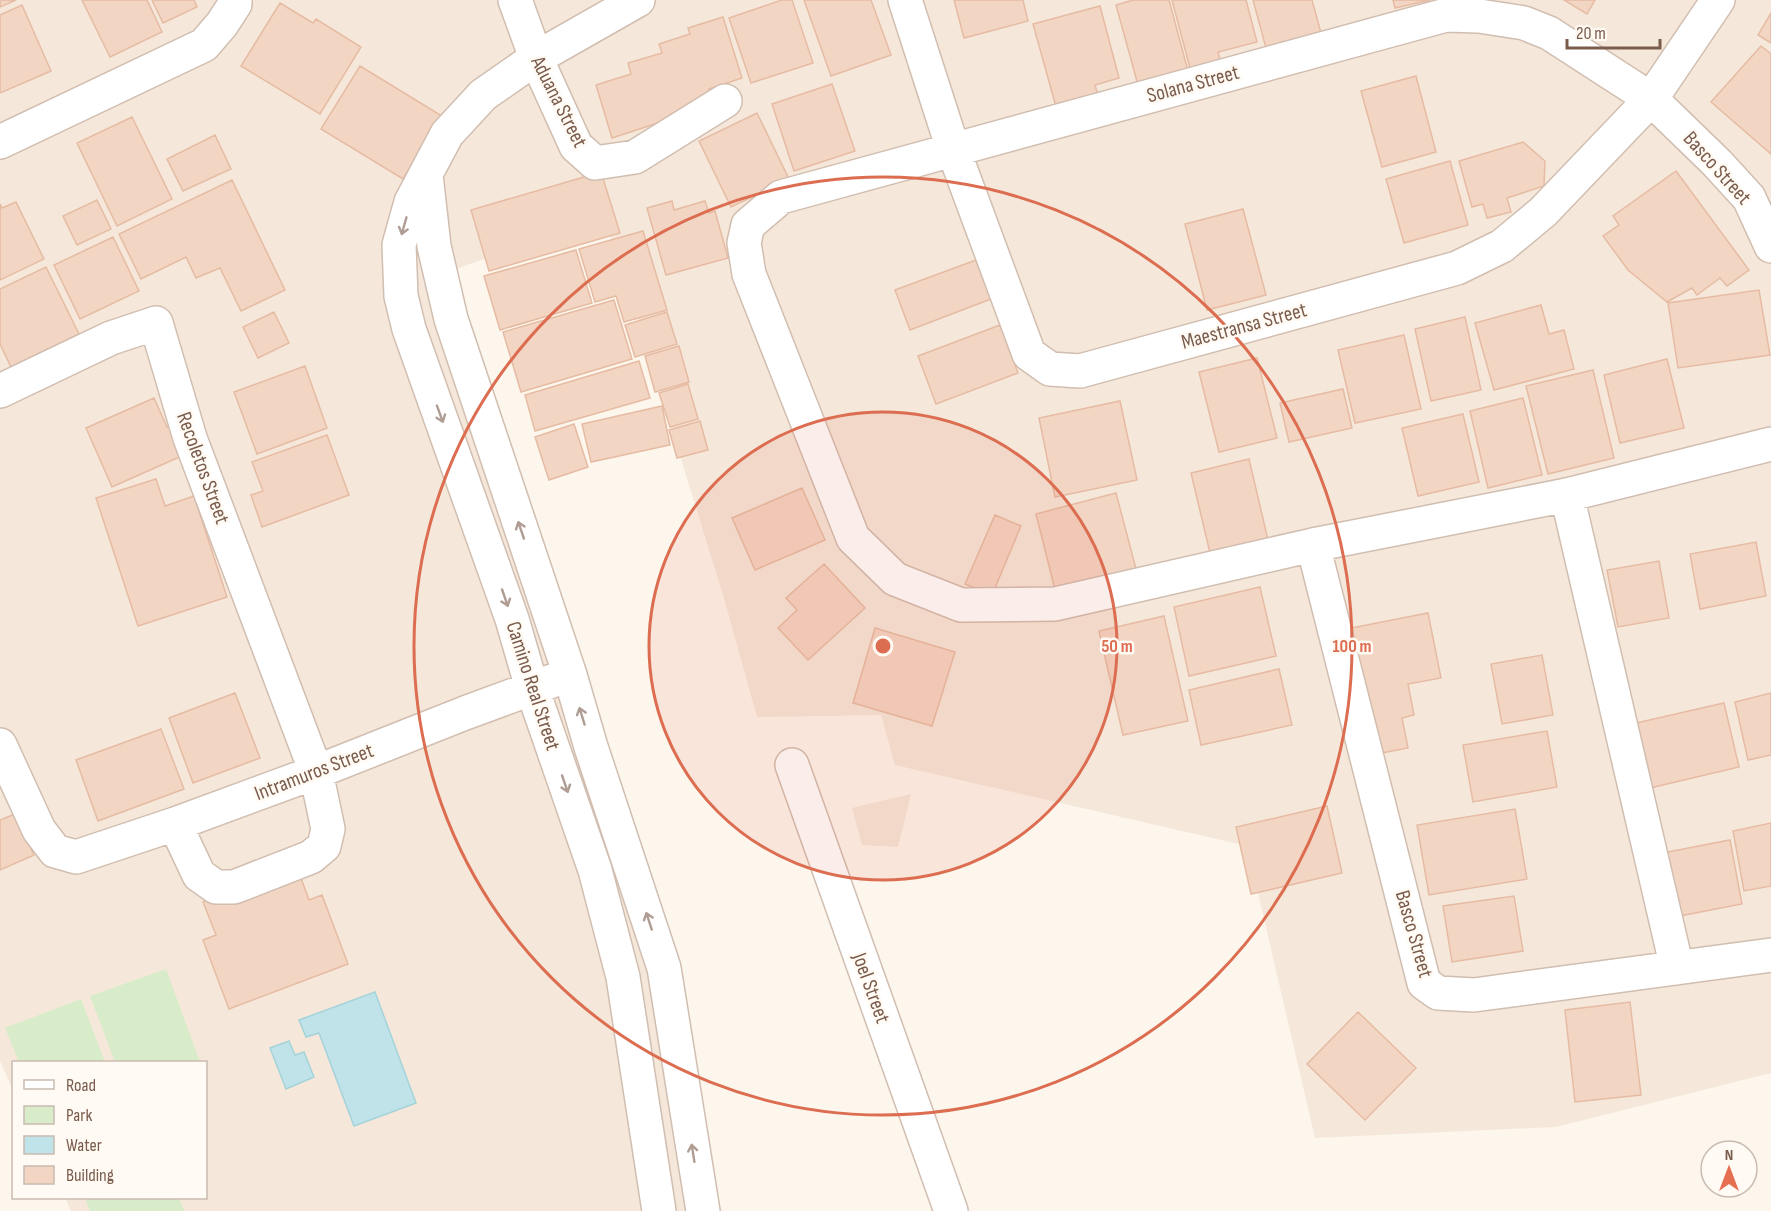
<svg xmlns="http://www.w3.org/2000/svg" width="1771" height="1211" font-family="'Sofia Sans Condensed',sans-serif">
	<rect width="100%" height="100%" fill="#fdf6ec"/>
	<path fill="#f5e8da" d="M0 0H1771V1073L1556 1127 1315 1138 1247 846 895 765 881 715 757 717 724 598 621 265 602 216 448 272 645 908 703 1211H71L65 1198H206V1062H14L13 1090 0 1061Z
		M911 794 898 847 862 845 852 808Z"/>
	<path fill="#d8ecc9" d="M166 969 200 1062H115L90 996Z
		M81 999 105 1062H19L5 1028Z
		M85 1198H179L184 1211H90Z"/>
	<path fill="#bfe3e8" stroke="#a5d3da" stroke-width="1.5" d="M375 992 416 1103 354 1126 319 1033 306 1037 299 1020Z
		M289 1041 295 1055 304 1052 314 1077 286 1089 270 1048Z"/>
	<path fill="#f3d5c3" stroke="#e6bba3" stroke-width="1.5" d="M0 0H16L0 7Z
		M82 0H147L162 32 110 57Z
		M152 0H194L197 7 163 23Z
		M782 0H792L813 63 751 83 729 18Z
		M804 0H871L891 55 831 76Z
		M954 0H1023L1028 21 964 38Z
		M1133 0H1169L1188 71 1138 85 1116 5Z
		M1172 0H1246L1257 42 1218 52 1221 63 1191 72Z
		M1253 0H1312L1321 33 1266 48Z
		M1393 0H1430L1395 8Z
		M1564 0H1595L1587 14Z
		M280 3 313 23 316 19 361 47 320 114 241 66Z
		M22 5 51 71 0 93V15Z
		M1100 6 1119 78 1095 85 1100 103 1058 114 1033 24Z
		M1771 13V43L1758 35Z
		M723 17 742 78 709 89 710 93 702 95 704 102 671 114 673 118 612 138 596 85 631 74 628 63 662 53 659 44 690 34 688 28Z
		M1761 46 1771 54V154L1711 102Z
		M360 66 442 116 403 179 321 129Z
		M1416 76 1436 152 1382 167 1361 91Z
		M832 84 855 151 794 171 772 104Z
		M757 113 789 179 731 207 699 141Z
		M132 117 172 199 117 226 77 143Z
		M215 135 231 169 183 191 167 159Z
		M1523 142 1545 161 1544 186 1507 198 1511 212 1487 218 1483 204 1472 207 1459 161Z
		M1450 161 1468 225 1404 243 1386 179Z
		M1676 171 1749 270 1727 286 1720 278 1697 295 1692 288 1667 302 1628 270 1603 236 1619 225 1613 216Z
		M601 172 620 233 489 271 471 210Z
		M232 180 285 290 241 311 220 268 196 278 186 257 141 279 119 234Z
		M97 200 111 229 77 245 63 216Z
		M672 201 674 210 705 201 709 213 715 211 728 258 666 275 647 208Z
		M16 202 44 259 0 280V204L2 208Z
		M1243 209 1266 295 1207 310 1185 224Z
		M643 231 667 310 624 322 616 296 595 302 579 249Z
		M113 237 139 291 80 319 54 265Z
		M576 250 592 303 500 330 484 276Z
		M976 260 991 299 910 330 895 290Z
		M46 267 79 334 11 367 0 344V289Z
		M1759 290 1770 355 1678 368 1668 303Z
		M614 300 632 359 521 392 503 332Z
		M1541 305 1549 334 1564 330 1574 369 1494 390 1475 323Z
		M274 312 289 343 258 358 243 327Z
		M667 312 677 344 635 357 625 325Z
		M1465 317 1481 390 1431 401 1415 329Z
		M1000 325 1018 373 936 404 918 356Z
		M1404 335 1421 409 1355 423 1338 350Z
		M679 346 689 382 655 392 645 356Z
		M1257 358 1277 438 1219 452 1199 372Z
		M1667 359 1684 428 1620 443 1604 375Z
		M639 361 650 398 535 431 525 395Z
		M305 366 327 428 257 454 234 392Z
		M1593 370 1614 458 1548 474 1526 386Z
		M688 384 698 419 670 427 659 393Z
		M1343 389 1352 428 1289 442 1280 403Z
		M154 398 167 427 182 421 195 450 112 487 86 428Z
		M1523 398 1542 475 1488 488 1470 411Z
		M1120 401 1137 480 1055 497 1039 418Z
		M662 406 670 445 591 462 582 424Z
		M1463 414 1479 482 1418 496 1402 428Z
		M700 421 708 450 677 458 669 430Z
		M574 424 588 467 549 480 535 437Z
		M327 435 349 495 262 527 251 495 263 491 252 462Z
		M1249 459 1268 540 1210 553 1191 473Z
		M156 479 165 506 194 496 227 597 138 626 96 498Z
		M802 488 825 540 755 570 732 518Z
		M1116 493 1136 569 1055 590 1036 514Z
		M995 515 1021 526 992 595 965 584Z
		M1756 542 1766 596 1700 609 1690 554Z
		M1659 561 1669 618 1618 627 1607 570Z
		M824 564 865 608 808 660 778 628 797 610 786 598Z
		M1260 587 1276 656 1189 676 1174 607Z
		M1428 613 1441 678 1408 684 1414 715 1402 718 1408 748 1371 755 1346 629Z
		M1164 616 1188 721 1123 735 1099 631Z
		M875 628 955 652 932 726 853 703Z
		M1542 655 1553 715 1502 724 1491 664Z
		M1279 669 1292 725 1201 745 1189 690Z
		M235 693 260 758 193 783 169 718Z
		M1771 693V755L1748 760 1735 702Z
		M1724 703 1739 767 1650 788 1636 723Z
		M161 729 184 789 98 821 76 760Z
		M1547 731 1557 787 1473 802 1463 745Z
		M1327 806 1342 873 1251 894 1236 827Z
		M1515 809 1527 879 1429 895 1417 825Z
		M15 814 34 855 0 870V820Z
		M1771 823V886L1744 891 1733 831Z
		M1730 840 1742 904 1669 918 1657 854Z
		M297 867 309 900 322 895 348 964 229 1009 203 940 216 935 203 902Z
		M1514 896 1523 951 1452 962 1443 906Z
		M1630 1002 1641 1095 1575 1102 1565 1010Z
		M1358 1012 1416 1068 1365 1120 1307 1064Z"/>
	<g fill="none" stroke-linecap="round" stroke-linejoin="round">
		<defs>
			<path id="minor" d="M515 0 536 58 576 146 595 163 635 157 725 101
				M638 0 536 58 483 95 447 134 411 202 399 245 401 296 409 329 512 619 532 688 595 870 623 977 659 1211
				M905 0 953 149 1029 354 1050 369 1080 371 1457 268 1502 246 1543 212 1651 99 1718 0
				M0 142 204 45 222 24 235 4V0
				M426 175 434 246 451 319 570 675 591 747 664 968 703 1211
				M1771 246 1749 198 1717 163 1651 99 1549 33 1524 23 1479 16 1446 15 781 197 748 225 744 243 749 274 853 538 895 579 961 605 1055 604 1313 545 1567 495 1771 444
				M0 391 111 338 156 323 190 438 316 772 328 829 324 846 311 857 234 887H216L199 875 175 824
				M1567 495 1677 968
				M1313 545 1424 983 1438 993 1474 995 1771 955
				M0 745 39 830 55 851 76 857 175 824 316 772 465 713 552 681
				M792 765 951 1211"/>
		</defs>
		<use href="#minor" stroke="#d1beb0" stroke-width="36"/>
		<use href="#minor" stroke="#fff" stroke-width="33"/>
	</g>
	<defs><path id="oneway-shaft" d="M-6 0H5M1.5-3L5.5 0L1.5 3" fill="none" stroke-width="1.6" stroke-linecap="round" stroke-linejoin="round" transform="scale(1.5)"/></defs>
	<g stroke="#af9d94">
		<use href="#oneway-shaft" transform="translate(404 226) rotate(106)"/>
		<use href="#oneway-shaft" transform="translate(440 414) rotate(70)"/>
		<use href="#oneway-shaft" transform="translate(521 530) rotate(-109)"/>
		<use href="#oneway-shaft" transform="translate(505 598) rotate(71)"/>
		<use href="#oneway-shaft" transform="translate(582 716) rotate(-107)"/>
		<use href="#oneway-shaft" transform="translate(565 784) rotate(71)"/>
		<use href="#oneway-shaft" transform="translate(649 921) rotate(-108)"/>
		<use href="#oneway-shaft" transform="translate(693 1153) rotate(-99)"/>
	</g>
	<circle cx="883" cy="646" r="234" fill="#dc6d51" fill-opacity=".12"/>
	<g fill="none" stroke="#dc6d51" stroke-width="3">
		<circle cx="883" cy="646" r="234"/>
		<circle cx="883" cy="646" r="469"/>
	</g>
	<g text-anchor="middle" dominant-baseline="central" stroke-width="5" stroke-linejoin="round" paint-order="stroke">
		<g font-size="21" fill="#7a5c4d" stroke="#fffaf3">
			<text transform="translate(1193 84) rotate(-15)">Solana Street</text>
			<text transform="translate(559 102) rotate(63)">Aduana Street</text>
			<text transform="translate(1717 168) rotate(48)">Basco Street</text>
			<text transform="translate(1244 326) rotate(-15)">Maestransa Street</text>
			<text transform="translate(203 468) rotate(70)">Recoletos Street</text>
			<text transform="translate(533 686) rotate(72)">Camino Real Street</text>
			<text transform="translate(314 772) rotate(-21)">Intramuros Street</text>
			<text transform="translate(1414 934) rotate(74)">Basco Street</text>
			<text transform="translate(871 988) rotate(70)">Joel Street</text>
		</g>
	</g>
	<circle cx="883" cy="646" r="9" fill="#dc6d51" stroke="#fffaf3" stroke-width="3"/>
	<g font-size="18" text-anchor="middle" font-weight="bold" fill="#dc6d51" stroke="#fffaf3" stroke-width="5" stroke-linejoin="round" paint-order="stroke">
		<text x="1117" y="652">50 m</text>
		<text x="1352" y="652">100 m</text>
	</g>
	<rect x="12" y="1061" width="195" height="138" fill="#fffaf3" stroke="#cabbb1" stroke-width="1.5"/>
	<rect x="24" y="1080" width="30" height="9" fill="#ffffff" stroke="#cabbb1" stroke-width="1.5"/>
	<text x="66" y="1091" font-size="18" fill="#7a5c4d">Road</text>
	<rect x="24" y="1106" width="30" height="18" fill="#d8ecc9" stroke="#cabbb1" stroke-width="1.5"/>
	<text x="66" y="1121" font-size="18" fill="#7a5c4d">Park</text>
	<rect x="24" y="1136" width="30" height="18" fill="#bfe3e8" stroke="#cabbb1" stroke-width="1.5"/>
	<text x="66" y="1151" font-size="18" fill="#7a5c4d">Water</text>
	<rect x="24" y="1166" width="30" height="18" fill="#f3d5c3" stroke="#cabbb1" stroke-width="1.5"/>
	<text x="66" y="1181" font-size="18" fill="#7a5c4d">Building</text>
	<g transform="translate(1729 1169)"><circle r="28" fill="#fffaf3" stroke="#cabbb1" stroke-width="1.5"/>
	<path d="M0-4.5L10 22L0 15L-10 22Z" fill="#e76f51"/>
	<text y="-9" font-size="16" font-weight="bold" text-anchor="middle" fill="#7a5c4d">N</text>
	</g>
	<path d="M1567 39v9h93v-9" fill="none" stroke="#7a5c4d" stroke-width="3"/>
	<text x="1576" y="39" font-size="18" fill="#7a5c4d" stroke="#fffaf3" stroke-width="4.5" paint-order="stroke">20 m</text>
</svg>
